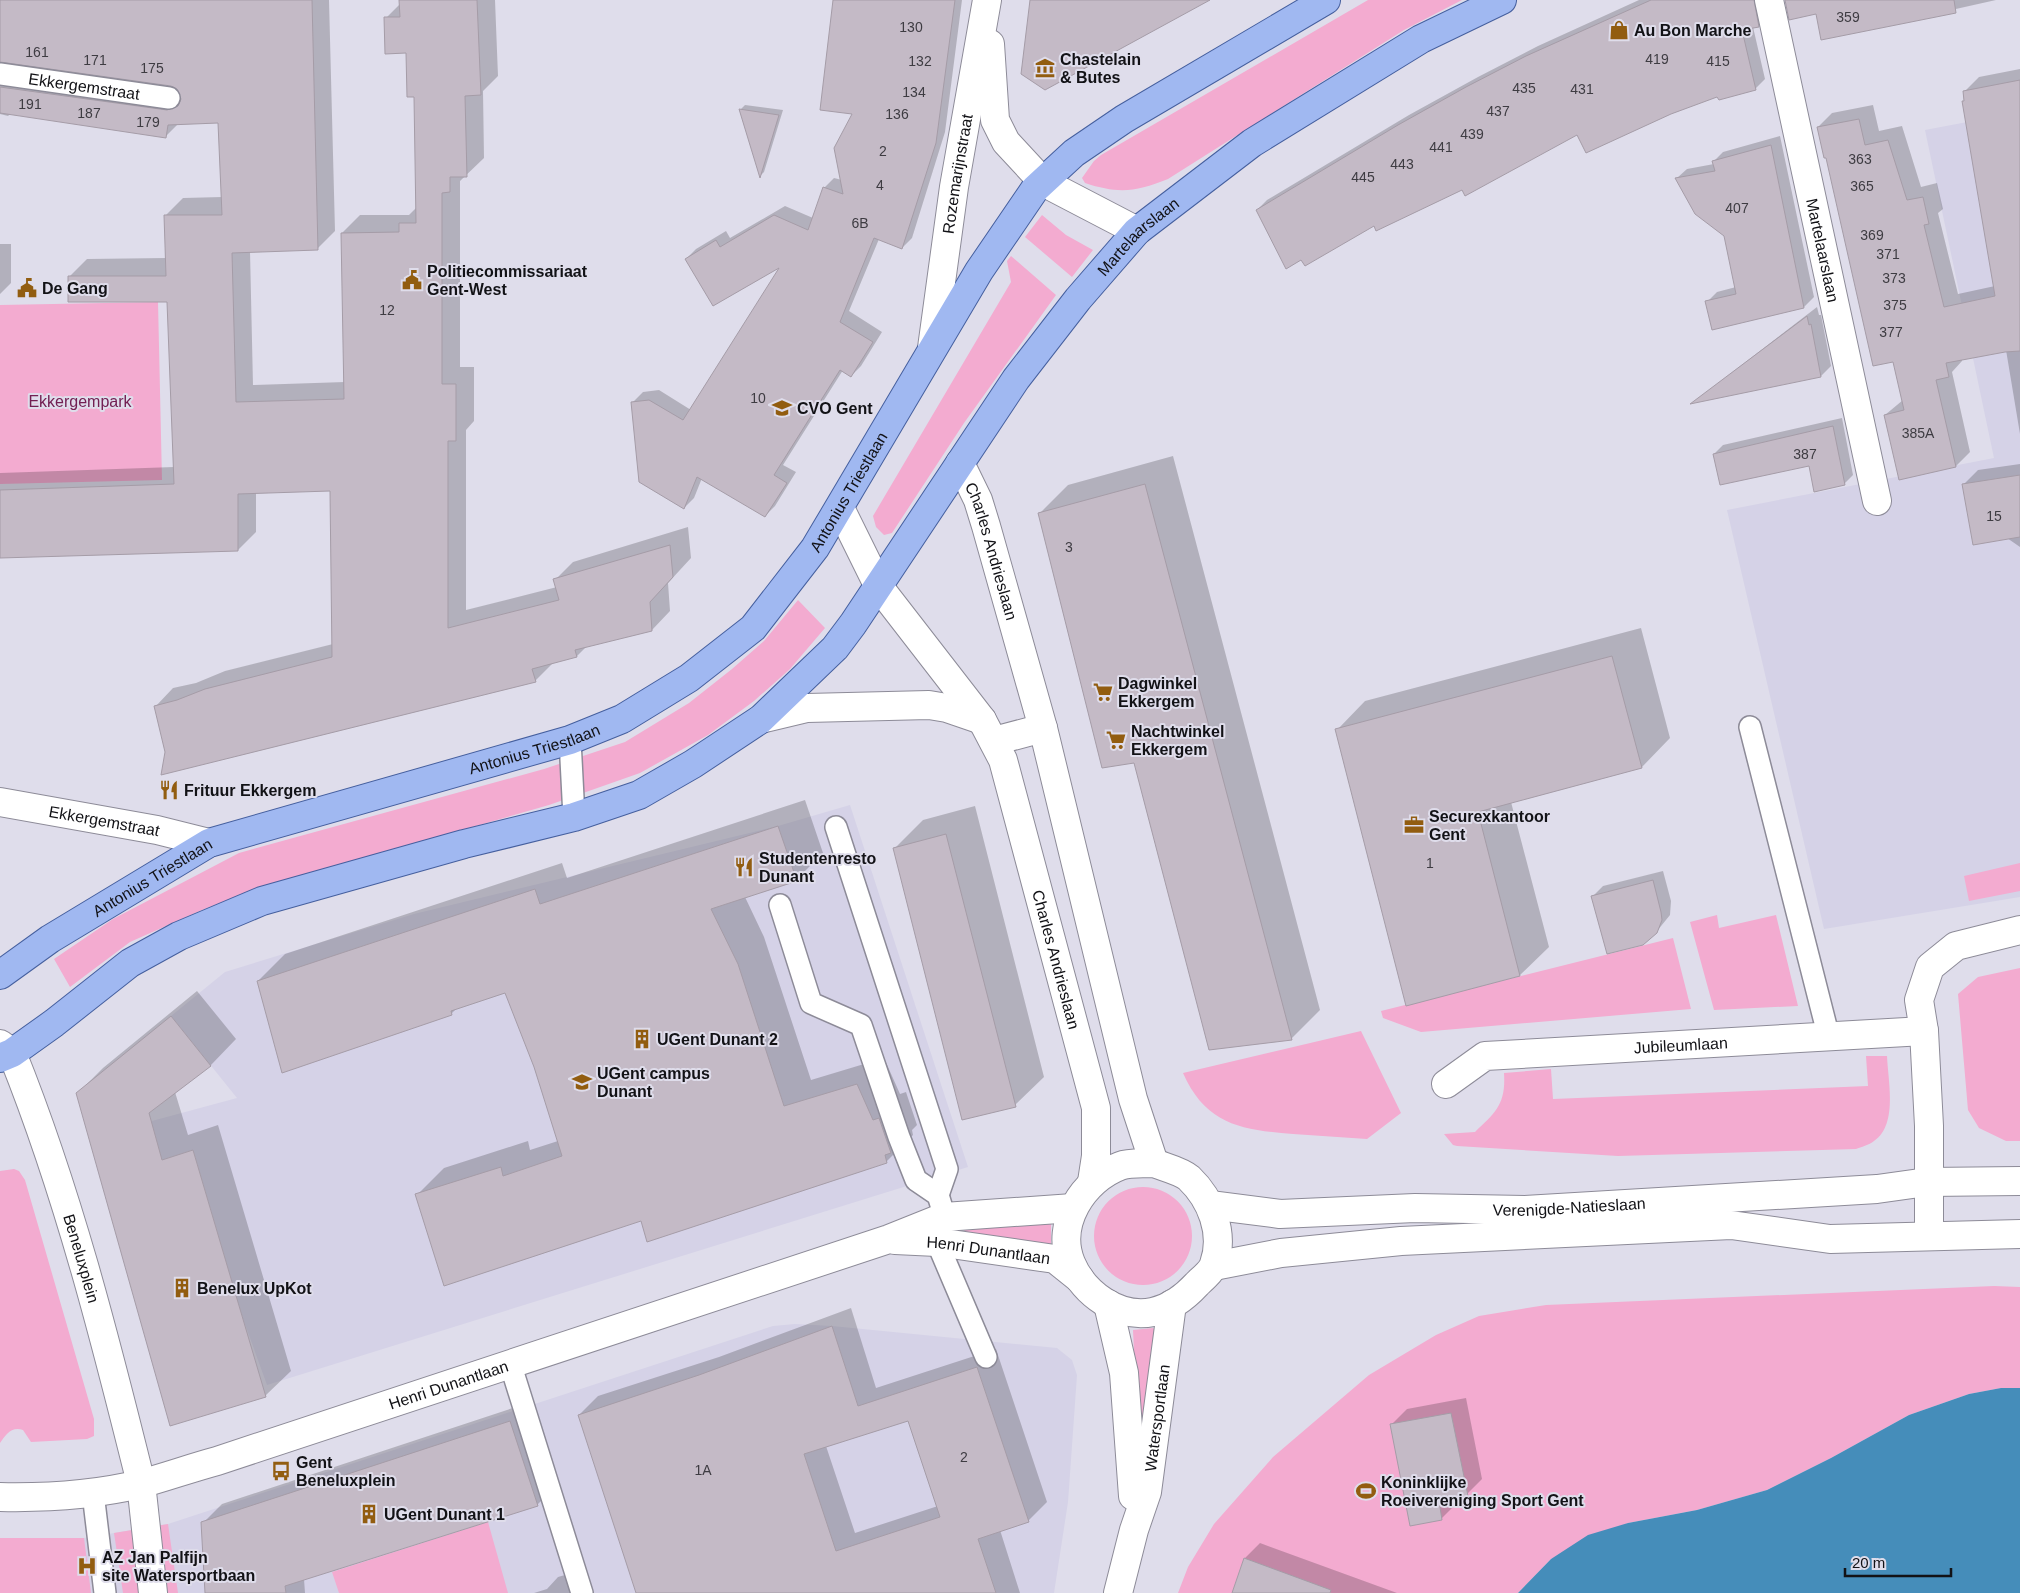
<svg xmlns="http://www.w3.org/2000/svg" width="2020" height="1593" font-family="Arial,sans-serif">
	<rect width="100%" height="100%" fill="#dfddeb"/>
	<path fill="#d5d2e7" d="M2020 112V897L1824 929 1727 510 1994 458 1925 130Z
		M850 805 968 1167 267 1385 241 1313 193 1150 100 1179 89 1138 237 1098 171 1016 225 972 414 914 778 826Z
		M795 1324 832 1326 1057 1348 1072 1360 1077 1375 1068 1502 1054 1593H0V1538H84L168 1524 773 1326Z"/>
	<path fill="#f3abd0" d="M1368 0H1462L1404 30 1168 179C1136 192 1118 194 1085 183L1082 178 1094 161 1101 155Z
		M1042 215 1066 235 1093 250 1072 277 1025 237Z
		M1011 256 1056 295 964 423 892 533 884 535 876 527 873 516 1011 282 1007 261Z
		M158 302 162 480 0 484V305Z
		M798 600 825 628 790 669 754 701 708 735 640 773 549 805 253 890 202 910 130 942 70 987 54 959 113 919 239 853 544 769 625 742 689 703 732 669 764 641Z
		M2020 863V891L1969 901 1964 876Z
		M1776 915 1798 1006 1714 1010 1690 922 1717 915 1719 928Z
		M1673 938 1691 1009 1421 1032 1383 1018 1381 1011Z
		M2020 968V1141H2006L1979 1128 1968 1110 1958 994 1978 977Z
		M1361 1031 1401 1113 1367 1139C1342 1137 1318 1136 1293 1134 1242 1130 1206 1125 1183 1073Z
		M1866 1056H1887C1888 1081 1898 1125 1874 1141 1869 1145 1861 1147 1856 1149L1618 1156 1457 1146 1453 1145 1444 1134 1475 1132C1496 1112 1506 1104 1504 1073L1551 1069 1553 1099 1868 1086Z
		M14 1169 19 1171 25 1180 94 1419V1436L87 1439 31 1442 23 1430C11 1426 5 1436 0 1443V1171Z
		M1094 1236a49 49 0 1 1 98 0a49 49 0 1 1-98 0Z
		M1047 1221 1051 1224V1244L1048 1247 965 1236 964 1227Z
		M1994 1286 2020 1287V1388H2001L1969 1394 1909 1415 1831 1458 1767 1490 1697 1510 1628 1523 1551 1559 1518 1593H1178L1188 1567 1214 1524 1273 1457 1369 1375 1436 1335 1479 1316 1546 1305Z
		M1153 1328 1158 1332 1145 1416H1140L1137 1414 1133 1330Z
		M488 1522 508 1593H339L332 1572Z
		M168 1524 178 1593H164L156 1526Z
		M132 1530 140 1593H123L114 1533Z
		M0 1538H84L91 1593H0Z"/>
	<path fill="#458dba" d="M2001 1388H2020V1593H1518L1551 1559 1588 1535 1628 1523 1697 1510 1767 1490 1831 1458 1909 1415 1969 1394Z"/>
	<path fill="#0003" fill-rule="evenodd" d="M0 0H329L335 231 317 249 250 251 253 385 345 382 342 233 360 215H409L417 207 415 96 407 52 386 18 401 3V0H495L498 76 483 91 484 158 460 181V367H474V421L466 430V610L557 587 555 580 573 562 688 527 691 558 668 583 670 611 652 630 587 646 577 656 553 663 535 681 167 752 155 707 173 688 196 683 225 671 333 644 331 490 256 492V532L238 550 0 556V473L174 467 168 301 69 277 87 259 166 258 165 216 183 198 222 197 219 122 178 124 165 137 11 113 8 116 0 114ZM6 61 171 84 182 92 16 69Z
		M834 0H962L945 132 912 238 902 248 879 239 849 311 882 332 861 366 851 376 843 370 783 465 796 472 775 506 765 516 702 478 694 498 684 508 633 402 643 392 659 390 691 410 783 264 686 259 696 249 726 231 730 238 785 206 813 218 824 188 834 178 842 180 854 113Z
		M1639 0H1765L1768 15 1758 26 1753 27 1765 79 1755 89 1718 95 1578 133 1462 188 1374 224 1257 210 1267 200 1409 115 1478 77 1538 46Z
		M1791 0H1996L1822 39 1817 13Z
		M2020 69V434L2006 350 1962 359V361L1952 372 1970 452 1956 466 1885 415 1903 400 1894 360 1818 127 1832 113 1873 105 1879 131 1902 126 1921 187 1937 183 1943 209 1938 213 1958 294 1995 286 1965 91 1979 77Z
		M745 105 783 110 764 172 760 176 741 109Z
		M1780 136 1814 297 1804 307 1713 328 1707 302 1717 292 1736 287 1725 236 1677 178 1687 169 1714 164 1713 162 1723 152Z
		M0 244H11V283L0 294Z
		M1817 307 1819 315H1821L1831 366 1821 376 1694 402Z
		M1842 418 1853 475 1844 484 1810 465 1714 454 1723 445Z
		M1173 456 1320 1010 1291 1039 1135 762 1039 514 1068 485Z
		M2020 464V547L2007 538 1964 484 1978 470Z
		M1641 628 1670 738 1642 767 1511 802 1549 947 1520 975 1407 1004 1337 730 1365 701Z
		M805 800 823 853 796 880 745 897 764 937 811 1080 884 1058 900 1094 906 1092 917 1125 912 1130 913 1135 886 1162 417 1195 444 1168 528 1141 530 1150 558 1141 535 1067 506 992 457 1008 451 1014 258 981 285 954 562 863 567 878Z
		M975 806 1044 1077 1015 1105 895 848 923 820Z
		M1663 871 1671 901 1670 915 1653 936 1593 896 1603 886Z
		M197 991 236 1039 211 1065 175 1092 188 1135 218 1125 291 1371 265 1396 77 1094 103 1068Z
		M851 1308 876 1388 996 1349 1047 1502 1028 1521 1000 1530 1020 1593H637L579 1415 598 1396 719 1357ZM909 1419 938 1506 855 1533 826 1446Z
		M1466 1398 1482 1479 1467 1494 1456 1496 1457 1503 1441 1519 1391 1425 1407 1409Z
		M528 1403 556 1486 537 1505 304 1579 305 1593H207L203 1523 222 1504Z
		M1260 1543 1397 1593H1233L1245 1558Z
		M582 1570 589 1593H534L547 1589 558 1577Z"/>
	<path fill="#c4bac6" stroke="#a59ca7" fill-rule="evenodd" d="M0 0H312L318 250 232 253 236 402 344 399 341 233 399 232V223H416L414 97H407L406 53 385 54 384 17H400L399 0H477L481 95 465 96 467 177H450V192L442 193V384H456V441H448V628L559 600 553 579 670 545 673 577 650 602 652 631 575 650 577 657 532 669 536 682 161 775 165 752 154 706 177 700 205 689 332 657 330 491 238 494V551L0 558V490L174 484 167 302H68V276H166L164 215H222L218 123 168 125 166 138 0 113V87L167 110 178 106 181 99 177 89 171 86 0 62Z
		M833 0H955L936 143 902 249 874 238 840 322 873 342 851 377 840 370 774 475 787 483 765 517 697 477 684 509 639 482 631 402 649 400 683 420 779 268 713 306 685 259 716 240 720 247 774 215 808 230 823 187 843 194 834 148 852 114 820 110Z
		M1030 0H1210L1045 90 1021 74Z
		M1651 0H1754L1759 27 1742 30 1756 90 1719 100 1717 97 1671 114 1586 153 1577 135 1465 196 1462 190 1376 231 1374 226 1305 266 1301 260 1286 269 1256 210 1398 125 1466 87 1526 56Z
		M1785 0H1954L1956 13 1821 40 1816 14 1789 20Z
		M2020 80V351L2005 352 1946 363 1949 377 1936 380 1956 467 1899 480 1884 415 1904 410 1893 362 1873 366 1826 158H1824L1817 127 1859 119 1865 145 1888 140 1907 200 1923 197 1929 224 1924 225 1944 307 1995 296 1962 101H1964L1963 91Z
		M739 109 779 115 760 178Z
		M1771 145 1804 308 1712 330 1705 301 1736 294 1724 236 1695 214 1675 178 1715 171 1712 161Z
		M1807 316 1809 325 1811 324 1821 377 1690 404Z
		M1833 426 1845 485 1814 492 1809 466 1720 485 1713 454Z
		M2020 475V537L1973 545 1962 484Z
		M1145 484 1292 1040 1209 1050 1134 763 1102 768 1038 513Z
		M1612 656 1642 768 1478 812 1520 976 1406 1006 1335 729Z
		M778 826 797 881 711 909 738 964 784 1106 857 1084 873 1120 879 1118 891 1153 885 1155 887 1163 647 1242 641 1221 444 1286 415 1194 501 1167 503 1176 562 1156 534 1067 505 993 451 1011 452 1015 282 1073 257 981 535 889 540 904Z
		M946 834 1016 1107 962 1120 893 848Z
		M1653 880 1661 912 1662 920 1657 933 1643 945 1607 954 1591 896Z
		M171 1016 211 1066 149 1113 162 1160 193 1150 266 1397 170 1426 76 1093Z
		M832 1326 858 1406 977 1367 1029 1522 978 1539 996 1593H636L578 1415 699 1375ZM908 1421 940 1517 836 1551 804 1454Z
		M1451 1413 1468 1496 1439 1501 1442 1520 1410 1526 1390 1424Z
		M510 1421 538 1506 285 1586 286 1593H205L201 1522Z
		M1244 1558 1331 1590 1330 1593H1232Z"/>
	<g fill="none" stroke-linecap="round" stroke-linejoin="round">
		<defs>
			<g id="service">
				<path id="s1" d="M0 74 169 98"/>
				<path d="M1750 727 1829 1038"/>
				<path d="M570 740 574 817"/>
				<path d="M836 827 947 1169 938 1195"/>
				<path d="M780 905 811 1003 861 1025 899 1137 916 1180 938 1195 942 1208"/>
				<path d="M937 1242 986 1357"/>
				<path d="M510 1363 582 1593"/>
				<path d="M93 1493 105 1593"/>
			</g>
			<path id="pedestrian" d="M141 1483 153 1593"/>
			<g id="minor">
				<path id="s2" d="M1769 0 1877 501"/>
				<path id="s3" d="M0 802 157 830 209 843"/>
				<path id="s4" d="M0 1044 12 1053C68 1192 105 1338 141 1483"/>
				<path id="s5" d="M1446 1084 1485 1056 1924 1031"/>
				<path d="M1929 1236V1126L1924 1031 1919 1000 1930 967 1956 946 2020 930"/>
			</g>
			<g id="tertiary">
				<path d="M990 44 995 120 1006 142 1043 182 1137 231"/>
				<path id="s6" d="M932 348 954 187 987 0"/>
				<path id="s7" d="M960 463 978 500 986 526 1043 728 1133 1099 1154 1163"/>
				<path id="s8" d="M840 508 879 587 982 720 1003 760 1096 1108V1156L1092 1182"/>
				<path d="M761 719 807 708 929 705 947 708 982 720"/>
				<path d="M994 741 1043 728"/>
				<path d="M1154 1163C1164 1167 1181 1171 1189 1178 1211 1199 1225 1233 1214 1264 1212 1271 1202 1279 1197 1284 1185 1297 1171 1308 1153 1312 1119 1319 1084 1294 1071 1263 1055 1224 1083 1180 1120 1166 1130 1162 1144 1164 1154 1163Z"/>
				<path id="s9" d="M1210 1205 1280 1214 1415 1208 1525 1210 1877 1189 1927 1182 2020 1181"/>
				<path id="s10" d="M895 1240 937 1242 1055 1259 1080 1279"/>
				<path d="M1214 1266 1281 1253 1401 1241 1731 1225 1830 1239 2020 1234"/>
				<path d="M1108 1304 1124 1373 1133 1496"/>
				<path id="s11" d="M0 1497C47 1498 94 1495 140 1484 166 1477 191 1468 217 1461L889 1239 944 1217 1073 1208"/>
				<path id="s12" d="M1118 1593 1134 1530 1147 1492 1172 1304"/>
			</g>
			<g id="primary">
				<path id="s13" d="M0 975 50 939 209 843 570 740 622 719 689 678 753 628 815 548 979 271 1035 189 1074 153 1124 119 1326 0"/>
				<path id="s14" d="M0 1058 12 1053 54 1023 130 963 179 936 262 901 464 844 574 817 639 795 693 764 761 719 835 648 853 624 1016 379 1078 299 1137 231 1252 143 1421 39 1502 0"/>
			</g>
		</defs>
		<use href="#service" stroke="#8d8b98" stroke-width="24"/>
		<use href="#pedestrian" stroke="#8d8b98" stroke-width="30"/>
		<use href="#minor" stroke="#8d8b98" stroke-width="30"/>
		<use href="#tertiary" stroke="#8d8b98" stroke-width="30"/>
		<use href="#primary" stroke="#455f9e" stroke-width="30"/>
		<use href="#service" stroke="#fff" stroke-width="21"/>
		<use href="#pedestrian" stroke="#fff" stroke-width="28"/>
		<use href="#minor" stroke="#fff" stroke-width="28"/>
		<use href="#tertiary" stroke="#fff" stroke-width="28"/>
		<use href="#primary" stroke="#a0b8f1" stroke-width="28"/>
	</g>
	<defs>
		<symbol id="shop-bare" viewBox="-9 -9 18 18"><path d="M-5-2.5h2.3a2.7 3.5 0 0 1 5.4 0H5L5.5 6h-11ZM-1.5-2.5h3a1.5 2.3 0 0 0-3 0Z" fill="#925d10" stroke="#dfddeb" stroke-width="2.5" paint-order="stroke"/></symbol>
		<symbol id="museum-bare" viewBox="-9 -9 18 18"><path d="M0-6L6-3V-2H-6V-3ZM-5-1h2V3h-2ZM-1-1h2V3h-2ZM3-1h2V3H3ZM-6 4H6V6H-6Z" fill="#925d10" stroke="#dfddeb" stroke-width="2.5" paint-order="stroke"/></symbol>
		<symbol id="civic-bare" viewBox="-9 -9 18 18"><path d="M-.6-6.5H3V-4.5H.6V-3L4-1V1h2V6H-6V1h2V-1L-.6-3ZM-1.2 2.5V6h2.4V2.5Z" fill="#925d10" stroke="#dfddeb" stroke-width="2.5" paint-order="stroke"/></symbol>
		<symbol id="school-bare" viewBox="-9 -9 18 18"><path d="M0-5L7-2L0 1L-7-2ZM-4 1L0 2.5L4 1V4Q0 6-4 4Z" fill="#925d10" stroke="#dfddeb" stroke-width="2.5" paint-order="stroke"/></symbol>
		<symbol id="supermarket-bare" viewBox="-9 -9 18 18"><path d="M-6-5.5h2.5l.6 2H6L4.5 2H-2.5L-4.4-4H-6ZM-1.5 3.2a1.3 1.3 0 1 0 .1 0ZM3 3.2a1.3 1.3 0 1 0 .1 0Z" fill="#925d10" stroke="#dfddeb" stroke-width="2.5" paint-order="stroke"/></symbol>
		<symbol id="restaurant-bare" viewBox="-9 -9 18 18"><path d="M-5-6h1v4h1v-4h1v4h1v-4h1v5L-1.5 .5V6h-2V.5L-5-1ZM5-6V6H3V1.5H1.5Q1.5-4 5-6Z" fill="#925d10" stroke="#dfddeb" stroke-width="2.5" paint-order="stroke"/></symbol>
		<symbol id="office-bare" viewBox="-9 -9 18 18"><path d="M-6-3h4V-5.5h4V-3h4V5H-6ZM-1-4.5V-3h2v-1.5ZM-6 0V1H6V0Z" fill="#925d10" stroke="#dfddeb" stroke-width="2.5" paint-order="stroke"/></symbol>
		<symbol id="building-bare" viewBox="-9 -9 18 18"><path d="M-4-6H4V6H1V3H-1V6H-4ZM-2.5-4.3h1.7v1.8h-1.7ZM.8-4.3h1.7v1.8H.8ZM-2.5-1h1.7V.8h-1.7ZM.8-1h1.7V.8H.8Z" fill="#925d10" stroke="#dfddeb" stroke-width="2.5" paint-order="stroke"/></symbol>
		<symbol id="university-bare" viewBox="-9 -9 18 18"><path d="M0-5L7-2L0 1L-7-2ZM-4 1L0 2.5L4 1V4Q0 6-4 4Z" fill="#925d10" stroke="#dfddeb" stroke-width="2.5" paint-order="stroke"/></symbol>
		<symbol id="bus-bare" viewBox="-9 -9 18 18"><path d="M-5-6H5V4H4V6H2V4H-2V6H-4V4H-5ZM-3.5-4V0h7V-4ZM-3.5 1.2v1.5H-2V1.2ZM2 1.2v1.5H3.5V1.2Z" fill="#925d10" stroke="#dfddeb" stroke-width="2.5" paint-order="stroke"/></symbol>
		<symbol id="stadium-bare" viewBox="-9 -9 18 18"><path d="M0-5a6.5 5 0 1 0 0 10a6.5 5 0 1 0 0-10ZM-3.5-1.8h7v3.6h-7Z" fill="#925d10" stroke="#dfddeb" stroke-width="2.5" paint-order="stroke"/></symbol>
		<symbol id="hospital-bare" viewBox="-9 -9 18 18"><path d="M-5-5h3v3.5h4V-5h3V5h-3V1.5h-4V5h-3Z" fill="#925d10" stroke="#dfddeb" stroke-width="2.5" paint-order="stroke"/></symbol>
	</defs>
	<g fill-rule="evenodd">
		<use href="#shop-bare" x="1605" y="16" width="28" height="28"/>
		<use href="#museum-bare" x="1031" y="54" width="28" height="28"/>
		<use href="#civic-bare" x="398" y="266" width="28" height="28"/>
		<use href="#civic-bare" x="13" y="274" width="28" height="28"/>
		<use href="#school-bare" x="768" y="394" width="28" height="28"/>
		<use href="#supermarket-bare" x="1089" y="678" width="28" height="28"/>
		<use href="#supermarket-bare" x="1102" y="726" width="28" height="28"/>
		<use href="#restaurant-bare" x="155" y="776" width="28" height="28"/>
		<use href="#office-bare" x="1400" y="811" width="28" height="28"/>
		<use href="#restaurant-bare" x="730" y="853" width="28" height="28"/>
		<use href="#building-bare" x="628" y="1025" width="28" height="28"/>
		<use href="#university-bare" x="568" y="1068" width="28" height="28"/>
		<use href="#building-bare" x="168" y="1274" width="28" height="28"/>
		<use href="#bus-bare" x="267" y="1457" width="28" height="28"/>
		<use href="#stadium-bare" x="1352" y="1477" width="28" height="28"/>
		<use href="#building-bare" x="355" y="1500" width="28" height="28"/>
		<use href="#hospital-bare" x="73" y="1552" width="28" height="28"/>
	</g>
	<g text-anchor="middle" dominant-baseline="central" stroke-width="4" stroke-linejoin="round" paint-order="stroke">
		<g font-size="14" fill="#3e3c42">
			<text x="1848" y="17">359</text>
			<text x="911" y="27">130</text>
			<text x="37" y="52">161</text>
			<text x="1657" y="59">419</text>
			<text x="95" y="60">171</text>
			<text x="920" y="61">132</text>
			<text x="1718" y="61">415</text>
			<text x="152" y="68">175</text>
			<text x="1524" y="88">435</text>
			<text x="1582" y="89">431</text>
			<text x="914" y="92">134</text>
			<text x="30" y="104">191</text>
			<text x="1498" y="111">437</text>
			<text x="89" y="113">187</text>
			<text x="897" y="114">136</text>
			<text x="148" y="122">179</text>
			<text x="1472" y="134">439</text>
			<text x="1441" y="147">441</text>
			<text x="883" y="151">2</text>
			<text x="1860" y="159">363</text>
			<text x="1402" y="164">443</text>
			<text x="1363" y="177">445</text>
			<text x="880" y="185">4</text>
			<text x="1862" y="186">365</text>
			<text x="1737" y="208">407</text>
			<text x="860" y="223">6B</text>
			<text x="1872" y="235">369</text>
			<text x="1888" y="254">371</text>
			<text x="1894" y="278">373</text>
			<text x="1895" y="305">375</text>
			<text x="387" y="310">12</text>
			<text x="1891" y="332">377</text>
			<text x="758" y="398">10</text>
			<text x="1918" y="433">385A</text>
			<text x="1805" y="454">387</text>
			<text x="1994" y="516">15</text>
			<text x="1069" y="547">3</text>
			<text x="1430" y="863">1</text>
			<text x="964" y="1457">2</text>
			<text x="703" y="1470">1A</text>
		</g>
		<g font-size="16" font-weight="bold" fill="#121216" stroke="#dfddeb" text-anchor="start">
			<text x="1634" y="30">Au Bon Marche</text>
			<text x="1060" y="59">Chastelain<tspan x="1060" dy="18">&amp; Butes</tspan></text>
			<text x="427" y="271">Politiecommissariaat<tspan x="427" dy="18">Gent-West</tspan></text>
			<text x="42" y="288">De Gang</text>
			<text x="797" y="408">CVO Gent</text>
			<text x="1118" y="683">Dagwinkel<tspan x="1118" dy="18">Ekkergem</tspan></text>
			<text x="1131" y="731">Nachtwinkel<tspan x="1131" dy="18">Ekkergem</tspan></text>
			<text x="184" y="790">Frituur Ekkergem</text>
			<text x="1429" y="816">Securexkantoor<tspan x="1429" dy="18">Gent</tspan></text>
			<text x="759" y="858">Studentenresto<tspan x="759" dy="18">Dunant</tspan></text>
			<text x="657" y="1039">UGent Dunant 2</text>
			<text x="597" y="1073">UGent campus<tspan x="597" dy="18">Dunant</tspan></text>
			<text x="197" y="1288">Benelux UpKot</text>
			<text x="296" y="1462">Gent<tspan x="296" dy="18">Beneluxplein</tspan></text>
			<text x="1381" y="1482">Koninklijke<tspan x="1381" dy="18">Roeivereniging Sport Gent</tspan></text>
			<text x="384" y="1514">UGent Dunant 1</text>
			<text x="102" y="1557">AZ Jan Palfijn<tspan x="102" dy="18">site Watersportbaan</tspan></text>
		</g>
		<g font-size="16" fill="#121216" stroke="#dfddeb">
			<text stroke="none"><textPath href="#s1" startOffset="85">Ekkergemstraat</textPath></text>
			<text stroke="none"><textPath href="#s6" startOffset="176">Rozemarijnstraat</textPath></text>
			<text stroke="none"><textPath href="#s14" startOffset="1458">Martelaarslaan</textPath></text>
			<text stroke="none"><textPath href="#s2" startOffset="256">Martelaarslaan</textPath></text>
			<text stroke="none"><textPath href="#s13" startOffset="1005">Antonius Triestlaan</textPath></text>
			<text stroke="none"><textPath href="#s7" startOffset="94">Charles Andrieslaan</textPath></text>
			<text stroke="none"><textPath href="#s13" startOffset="586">Antonius Triestlaan</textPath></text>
			<text stroke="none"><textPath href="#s3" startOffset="106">Ekkergemstraat</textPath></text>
			<text stroke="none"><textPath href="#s13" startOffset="181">Antonius Triestlaan</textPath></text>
			<text stroke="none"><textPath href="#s8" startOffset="508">Charles Andrieslaan</textPath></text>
			<text stroke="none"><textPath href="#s5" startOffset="244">Jubileumlaan</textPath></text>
			<text stroke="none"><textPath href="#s9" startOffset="360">Verenigde-Natieslaan</textPath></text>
			<text stroke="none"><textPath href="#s10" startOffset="94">Henri Dunantlaan</textPath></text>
			<text stroke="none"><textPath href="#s4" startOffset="232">Beneluxplein</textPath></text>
			<text stroke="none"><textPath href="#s11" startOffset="465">Henri Dunantlaan</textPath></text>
			<text stroke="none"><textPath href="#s12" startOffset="180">Watersportlaan</textPath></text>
		</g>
		<g font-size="16" fill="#732053" stroke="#dfddeb">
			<text x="80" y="401">Ekkergempark</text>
		</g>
	</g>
	<path d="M1845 1568v8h106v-8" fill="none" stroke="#121216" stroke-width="2.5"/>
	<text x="1852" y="1568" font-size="15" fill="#121216" stroke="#dfddeb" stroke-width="4" paint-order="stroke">20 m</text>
</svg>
